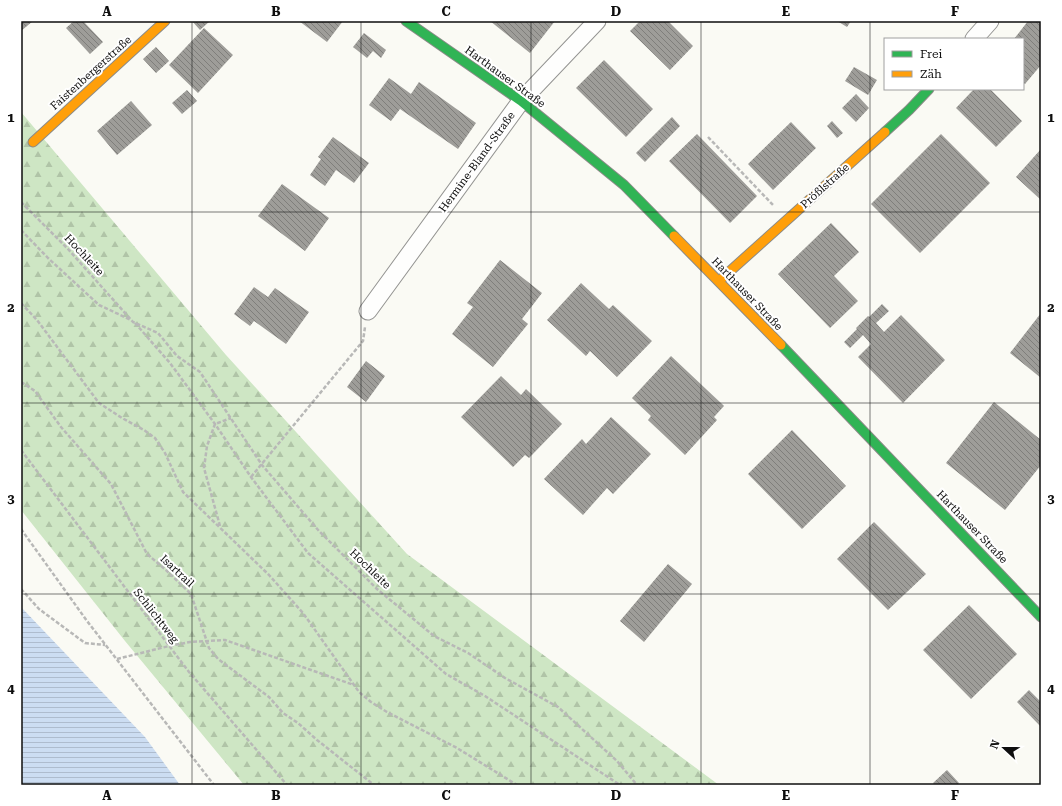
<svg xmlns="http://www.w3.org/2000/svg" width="1062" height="806" font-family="'Roboto Serif',serif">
	<defs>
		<pattern id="forest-firs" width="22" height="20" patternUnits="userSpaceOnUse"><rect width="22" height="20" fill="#cee6c4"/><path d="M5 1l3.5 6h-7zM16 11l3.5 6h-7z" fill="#b0c4a7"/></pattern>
		<pattern id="water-rules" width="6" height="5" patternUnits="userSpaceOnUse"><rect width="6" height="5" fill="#ccddf2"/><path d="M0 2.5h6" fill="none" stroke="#aebcce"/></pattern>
		<pattern id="building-back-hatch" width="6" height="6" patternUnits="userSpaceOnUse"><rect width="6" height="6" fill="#9e9d99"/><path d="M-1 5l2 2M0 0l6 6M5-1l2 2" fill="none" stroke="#7f7e7b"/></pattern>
	</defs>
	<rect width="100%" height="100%" fill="#fafaf4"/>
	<path fill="url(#forest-firs)" d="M21 112 226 355 407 554 719 785H244L125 641 21 510Z"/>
	<path fill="url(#water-rules)" d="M21 607 145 737 180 785H21Z"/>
	<path fill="url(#building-back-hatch)" d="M21 21H33L21 31Z
		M74 21H83L103 42 90 54 66 28Z
		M192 21H210L200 30Z
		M299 21H343L327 42Z
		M490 21H555L530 53Z
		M640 21H668L693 46 670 70 630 31Z
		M837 21H851L847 27Z
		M1028 21H1041V65L1025 84 1023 83V39H1014Z
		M204 28 233 55 198 93 169 65Z
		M364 33 386 50 381 58 373 51 367 58 353 47Z
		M156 47 169 61 156 73 143 59Z
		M604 60 653 109 626 137 576 88Z
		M854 67 877 80 868 95 845 81Z
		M389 78 411 94 419 82 476 123 458 149 400 109 391 121 369 105Z
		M974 89H990L1022 121 996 147 956 108Z
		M187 90 197 101 182 114 172 103Z
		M856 94 869 108 856 122 842 108Z
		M131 101 152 125 117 155 97 131Z
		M672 117 680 126 645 162 636 153Z
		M832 121 843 133 837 138 827 126Z
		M791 122 816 148 773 190 748 164Z
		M697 134 757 196 730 223 669 161Z
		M941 134 990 183 920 253 871 204Z
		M333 137 369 163 354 183 336 170 325 186 310 175 321 159 318 157Z
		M1041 149V200L1016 177Z
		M282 184 329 218 305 251 258 216Z
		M831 223 859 252 834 276 858 301 830 328 778 274Z
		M500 260 542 293 522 319 528 324 493 367 452 334 473 307 467 303Z
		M581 283 609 309 613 305 652 341 617 377 590 351 586 356 547 320Z
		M254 287 268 297 275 288 309 312 286 344 254 321 250 326 234 314Z
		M882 304 889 311 876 323 884 332 901 315 945 360 903 403 858 357 871 344 863 335 850 348 844 342 857 329 856 328 868 316 869 317Z
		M1041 313V378L1010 353Z
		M671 356 724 406 714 417 717 420 685 455 648 420 651 416 632 398Z
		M366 361 385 376 366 402 347 387Z
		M501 376 521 395 526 389 562 424 529 458 525 455 513 467 461 417Z
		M994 402 1041 440V465L1005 510 946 463Z
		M611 417 651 454 613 494 607 488 583 515 544 479 582 439 586 444Z
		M792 430 846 486 802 529 748 474Z
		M874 522 926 574 888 610 837 559Z
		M668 564 692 584 644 642 620 621Z
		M969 605 1017 654 971 699 923 650Z
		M1029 690 1041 702V727L1017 702Z
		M947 770 959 783 957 785H935L933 783Z"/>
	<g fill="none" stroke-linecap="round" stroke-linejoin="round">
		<defs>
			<path id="street" d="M974 39 990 21
				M368 311 521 101 597 21"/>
			<path id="fast" d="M406 21 521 101 624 185 674 236
				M885 132 909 110 929 89
				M781 345 1041 617"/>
			<path id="slow" d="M33 142 165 21
				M674 236 781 345
				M719 281 885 132"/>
		</defs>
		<use href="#street" stroke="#949492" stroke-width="19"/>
		<use href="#fast" stroke="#8b8b88" stroke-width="11"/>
		<use href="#slow" stroke="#8b8b88" stroke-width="11"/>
		<path stroke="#b8b8b7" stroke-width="2.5" stroke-dasharray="4 2" stroke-linecap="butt" d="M708 137 773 205
			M21 202 68 249 133 322 158 333 177 356 200 372 262 465 319 531 377 589 434 636 468 653 505 678 558 707 617 761 637 785
			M21 230 48 258 99 305 131 320
			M21 303 37 320 99 403 122 418 144 430 155 438 165 453 183 492 269 575 303 613 359 692 371 702 387 712 457 748 517 785
			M135 323 170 363 215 424 251 477 308 553 446 674 485 696 620 785
			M21 382 35 391 61 427 111 484 147 554 166 570 191 594 209 648 218 659 269 697 283 713 298 723 317 740 374 785
			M21 450 189 672 287 785
			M251 477 363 341 365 327
			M220 526 204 468 207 446 215 424 231 418
			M21 529 87 621 214 785
			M21 589 39 609 85 643 105 645
			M117 659 169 646 190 642 225 640 354 685"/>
		<use href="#street" stroke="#fefefd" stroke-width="17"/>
		<use href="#fast" stroke="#30b455" stroke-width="9"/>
		<use href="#slow" stroke="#ff9f0a" stroke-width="9"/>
	</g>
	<path fill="none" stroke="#0e0e0e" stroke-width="1" stroke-opacity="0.55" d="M192 21V785M361 21V785M531 21V785M701 21V785M870 21V785M21 212H1041M21 403H1041M21 594H1041"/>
	<g text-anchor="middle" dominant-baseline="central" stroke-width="4" stroke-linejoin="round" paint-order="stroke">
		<g font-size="11" fill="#0e0e0e" stroke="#fff">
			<text transform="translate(91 73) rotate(-42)">Faistenbergerstraße</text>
			<text transform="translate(505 77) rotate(36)">Harthauser Straße</text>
			<text transform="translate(477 162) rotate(-54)">Hermine-Bland-Straße</text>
			<text transform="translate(825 186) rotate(-42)">Prößlstraße</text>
			<text transform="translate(84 255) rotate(47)">Hochleite</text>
			<text transform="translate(747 294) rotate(46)">Harthauser Straße</text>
			<text transform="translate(972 527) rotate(46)">Harthauser Straße</text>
			<text transform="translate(370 569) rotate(44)">Hochleite</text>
			<text transform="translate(177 571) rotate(43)">Isartrail</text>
			<text transform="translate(156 616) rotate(52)">Schlichtweg</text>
		</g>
	</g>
	<rect width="1062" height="806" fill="none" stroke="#ffffff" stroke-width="44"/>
	<rect x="884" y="38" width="140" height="52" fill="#ffffff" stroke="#9f9f9f"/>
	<rect x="892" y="51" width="20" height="6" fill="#30b455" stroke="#9f9f9f"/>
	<text x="920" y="58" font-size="12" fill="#0e0e0e">Frei</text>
	<rect x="892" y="71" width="20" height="6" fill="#ff9f0a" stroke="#9f9f9f"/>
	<text x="920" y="78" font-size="12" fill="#0e0e0e">Zäh</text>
	<g transform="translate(1004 748) rotate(292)" stroke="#ffffff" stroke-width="3" paint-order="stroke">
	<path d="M0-3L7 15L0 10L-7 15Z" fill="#0e0e0e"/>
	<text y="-6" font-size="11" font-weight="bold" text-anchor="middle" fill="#0e0e0e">N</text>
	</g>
	<rect x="22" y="22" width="1018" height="762" fill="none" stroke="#0e0e0e" stroke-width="1.5"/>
	<g font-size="13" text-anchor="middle" font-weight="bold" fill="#0e0e0e">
		<text x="107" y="16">A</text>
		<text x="276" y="16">B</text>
		<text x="446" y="16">C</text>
		<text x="616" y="16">D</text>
		<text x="786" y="16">E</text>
		<text x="955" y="16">F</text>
		<text x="11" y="122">1</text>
		<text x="1051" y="122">1</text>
		<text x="11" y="312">2</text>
		<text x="1051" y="312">2</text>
		<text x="11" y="503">3</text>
		<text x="1051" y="503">3</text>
		<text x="11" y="693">4</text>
		<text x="1051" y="693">4</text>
		<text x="107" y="800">A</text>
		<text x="276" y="800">B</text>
		<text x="446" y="800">C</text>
		<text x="616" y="800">D</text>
		<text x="786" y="800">E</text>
		<text x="955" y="800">F</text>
	</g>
</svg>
